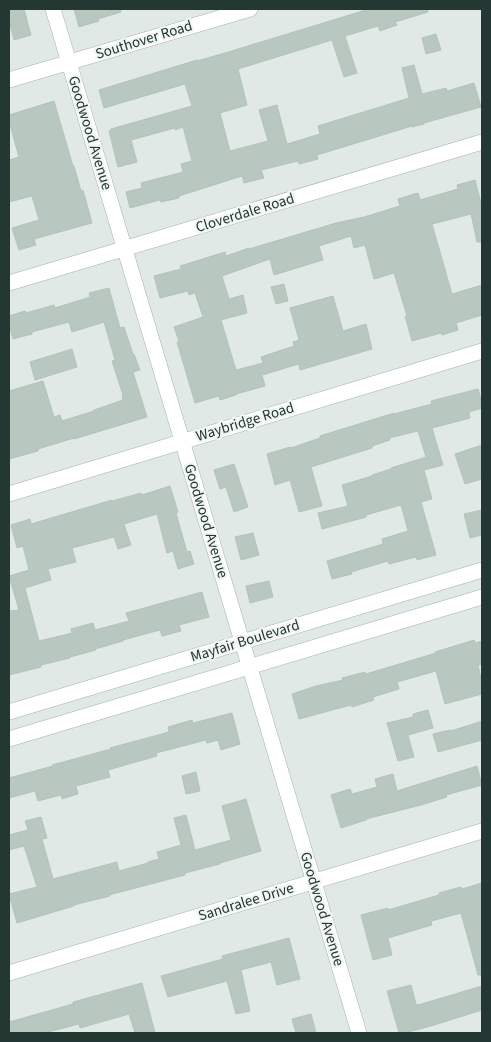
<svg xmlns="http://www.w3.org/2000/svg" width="491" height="1042" font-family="'Source Sans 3',sans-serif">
	<rect width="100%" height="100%" fill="#e1e9e6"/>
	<path fill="#b9c7c1" stroke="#b4c2bc" d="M9 9H24L31 35 14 40 9 21Z
		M74 9H120L121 12 98 19 99 21 79 27Z
		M369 9H427L428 12 395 22 397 25 380 31 378 26 345 36 357 73 344 77 332 40 238 69 247 105 220 113 230 151 268 141 259 110 277 105 287 144 320 134 318 126 409 98 402 68 414 65 422 94 446 88 447 91 474 83 481 107 424 123V124L412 127V126L317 155 318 159 299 164 298 161 261 170 264 178 244 183 242 176 179 196V198L161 202 160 200 130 208 126 192 142 188 141 183 183 172 181 164 192 161 183 127 175 130V128L131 140 137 162 118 167 109 131 111 130V129L192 106 185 84 104 108 99 90 197 60V61L225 53Z
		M436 34 441 50 426 54 422 38Z
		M54 101 73 166H74L81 191 83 190 92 223 34 239 36 245 19 250 12 228 39 220 32 196 9 202V160L19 157 9 121V115Z
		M475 180 482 207V242H477L471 214 432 224 452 294 482 285V315L456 323 458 330 442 335 441 333 412 341 405 316H407L394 273 374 279 365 245 354 248 351 236 319 246 323 260 274 275 270 259 222 276 229 299 243 295 247 313 221 320 236 370 263 363 261 357 294 346 293 342 299 340 290 308 333 296 343 331 366 324 372 349 300 370 299 364 262 375 265 386 236 394V395L220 400 219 396 195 403 177 342 179 341 174 327 203 317 195 293 189 295 188 291 160 298 154 276 181 269 180 266 225 252 226 256 249 248V249L336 223 364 217 400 206 398 199 418 193 420 200 458 189 457 185Z
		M284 284 288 301 276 304 271 287Z
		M109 288 120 328 124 327 133 354H134L140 370 133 372 147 417 74 439V438L38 449V451L9 459V391L43 381 54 417 60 415 62 421 94 411V410L123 400 122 395H123L112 361 115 360 104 322 72 332 69 322 32 332V334L13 339 9 325V316L25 311 26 313 54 305 55 308 90 297 89 293Z
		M72 349 77 367 35 380 30 362Z
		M478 389 482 403V408L469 412 470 418 432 428 443 465 424 470 432 499 421 502 436 555 417 560 416 557 389 564 388 561 351 572 352 574 332 579 327 561 383 544 382 539 408 531 401 505 366 515V517L322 529 318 513 348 506 342 485 372 476V475L391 469V468L426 457 418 431 389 438 390 440 372 446V448L311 467 322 506 299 512 290 480 275 485 267 454 290 447 291 448 320 438V436L394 413V414L432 404 431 401Z
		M482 445V479L465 484 455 454Z
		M234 464 248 507 234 512 226 487 220 489 214 470Z
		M170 486 178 512 176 513 187 552 190 551 194 564 178 569 173 551 167 553 157 514 124 524 131 545 118 549 114 537 72 548 76 562 48 569 51 580 25 588 39 641 72 633 71 629 93 623 95 630 129 621 126 613 202 592 209 617 179 625 181 631 162 636 160 630 123 640V641L95 649 96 650 70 657V658L41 665V667L9 675V611L19 610 9 576 29 570 23 546 17 548 11 525 30 519 31 524 112 500V501L141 493 142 495Z
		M482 510V535L470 538 464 514Z
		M253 533 259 555 241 560 235 537Z
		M269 581 273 597 250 603 246 586Z
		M474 640 475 643 482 641V664L478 665 482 683V694L445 704 436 671 397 682 399 689 373 697 374 700 352 707 351 705 299 719 292 694 316 686 343 680 342 678 365 672 366 674 436 653 435 652Z
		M428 710 433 728 408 735 414 757 398 761 387 723 413 717V714Z
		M232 713 240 744 221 750 218 740 207 743 206 740 156 753 157 756 108 770 110 777 76 786 78 794 62 799 61 795 38 801 35 791 9 798V778L53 766 52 765 111 749 110 748 169 732 168 727 192 720 193 723Z
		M482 721V740L438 752 433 734 450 730 451 731Z
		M477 766 482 785 446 795 447 797 421 805 366 819V820L341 828 331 795 350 789 352 794 377 787 375 779 393 774 397 791Z
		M196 772 200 791 186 794 182 776Z
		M246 799 261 851 220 863V864L185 873V875L109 895 110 896 74 905V906L17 923 9 894 37 887 24 846 9 850V835L28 830 25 821 41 817 47 838 42 839 53 879 117 862 119 871 148 863V862L159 859 157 852 181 845 174 818 186 815 195 850 231 840 222 806Z
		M482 883V975H478L461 913 431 921 432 925 388 938 392 955 373 960 361 915 388 908V910L439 895V893L461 887 462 889Z
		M289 938 300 979 277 985 271 962 241 970 250 1011 236 1014 227 981 168 997 161 976 223 959 222 956Z
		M142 983 155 1033H135L129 1014 80 1028 79 1024 44 1033H9V1022L73 1004V1002Z
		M411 985 416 1004 418 1005 482 986V1010L431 1026 404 1033H399L387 991Z
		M311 1014 316 1033H296L292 1019Z"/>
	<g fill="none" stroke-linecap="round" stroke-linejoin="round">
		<defs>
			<path id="minor" d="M53 9 359 1033
				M9 80 250 9
				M9 283 482 142
				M9 494 482 351
				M9 712 482 570
				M9 739 482 597
				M9 973 482 831"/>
		</defs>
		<use href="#minor" stroke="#a4b0ac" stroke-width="16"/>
		<use href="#minor" stroke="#fff" stroke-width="15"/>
	</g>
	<g text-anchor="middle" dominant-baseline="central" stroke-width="4.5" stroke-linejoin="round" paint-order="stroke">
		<g font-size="15" fill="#233832" stroke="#f1f6f4">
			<text transform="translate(144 40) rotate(-17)">Southover Road</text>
			<text transform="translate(90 133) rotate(73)">Goodwood Avenue</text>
			<text transform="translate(245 213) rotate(-17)">Cloverdale Road</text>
			<text transform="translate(245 422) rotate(-17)">Waybridge Road</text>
			<text transform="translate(206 521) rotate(73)">Goodwood Avenue</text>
			<text transform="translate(245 641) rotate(-17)">Mayfair Boulevard</text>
			<text transform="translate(246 902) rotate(-17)">Sandralee Drive</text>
			<text transform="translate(322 909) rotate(73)">Goodwood Avenue</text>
		</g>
	</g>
	<rect width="491" height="1042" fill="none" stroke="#233832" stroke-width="20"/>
</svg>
